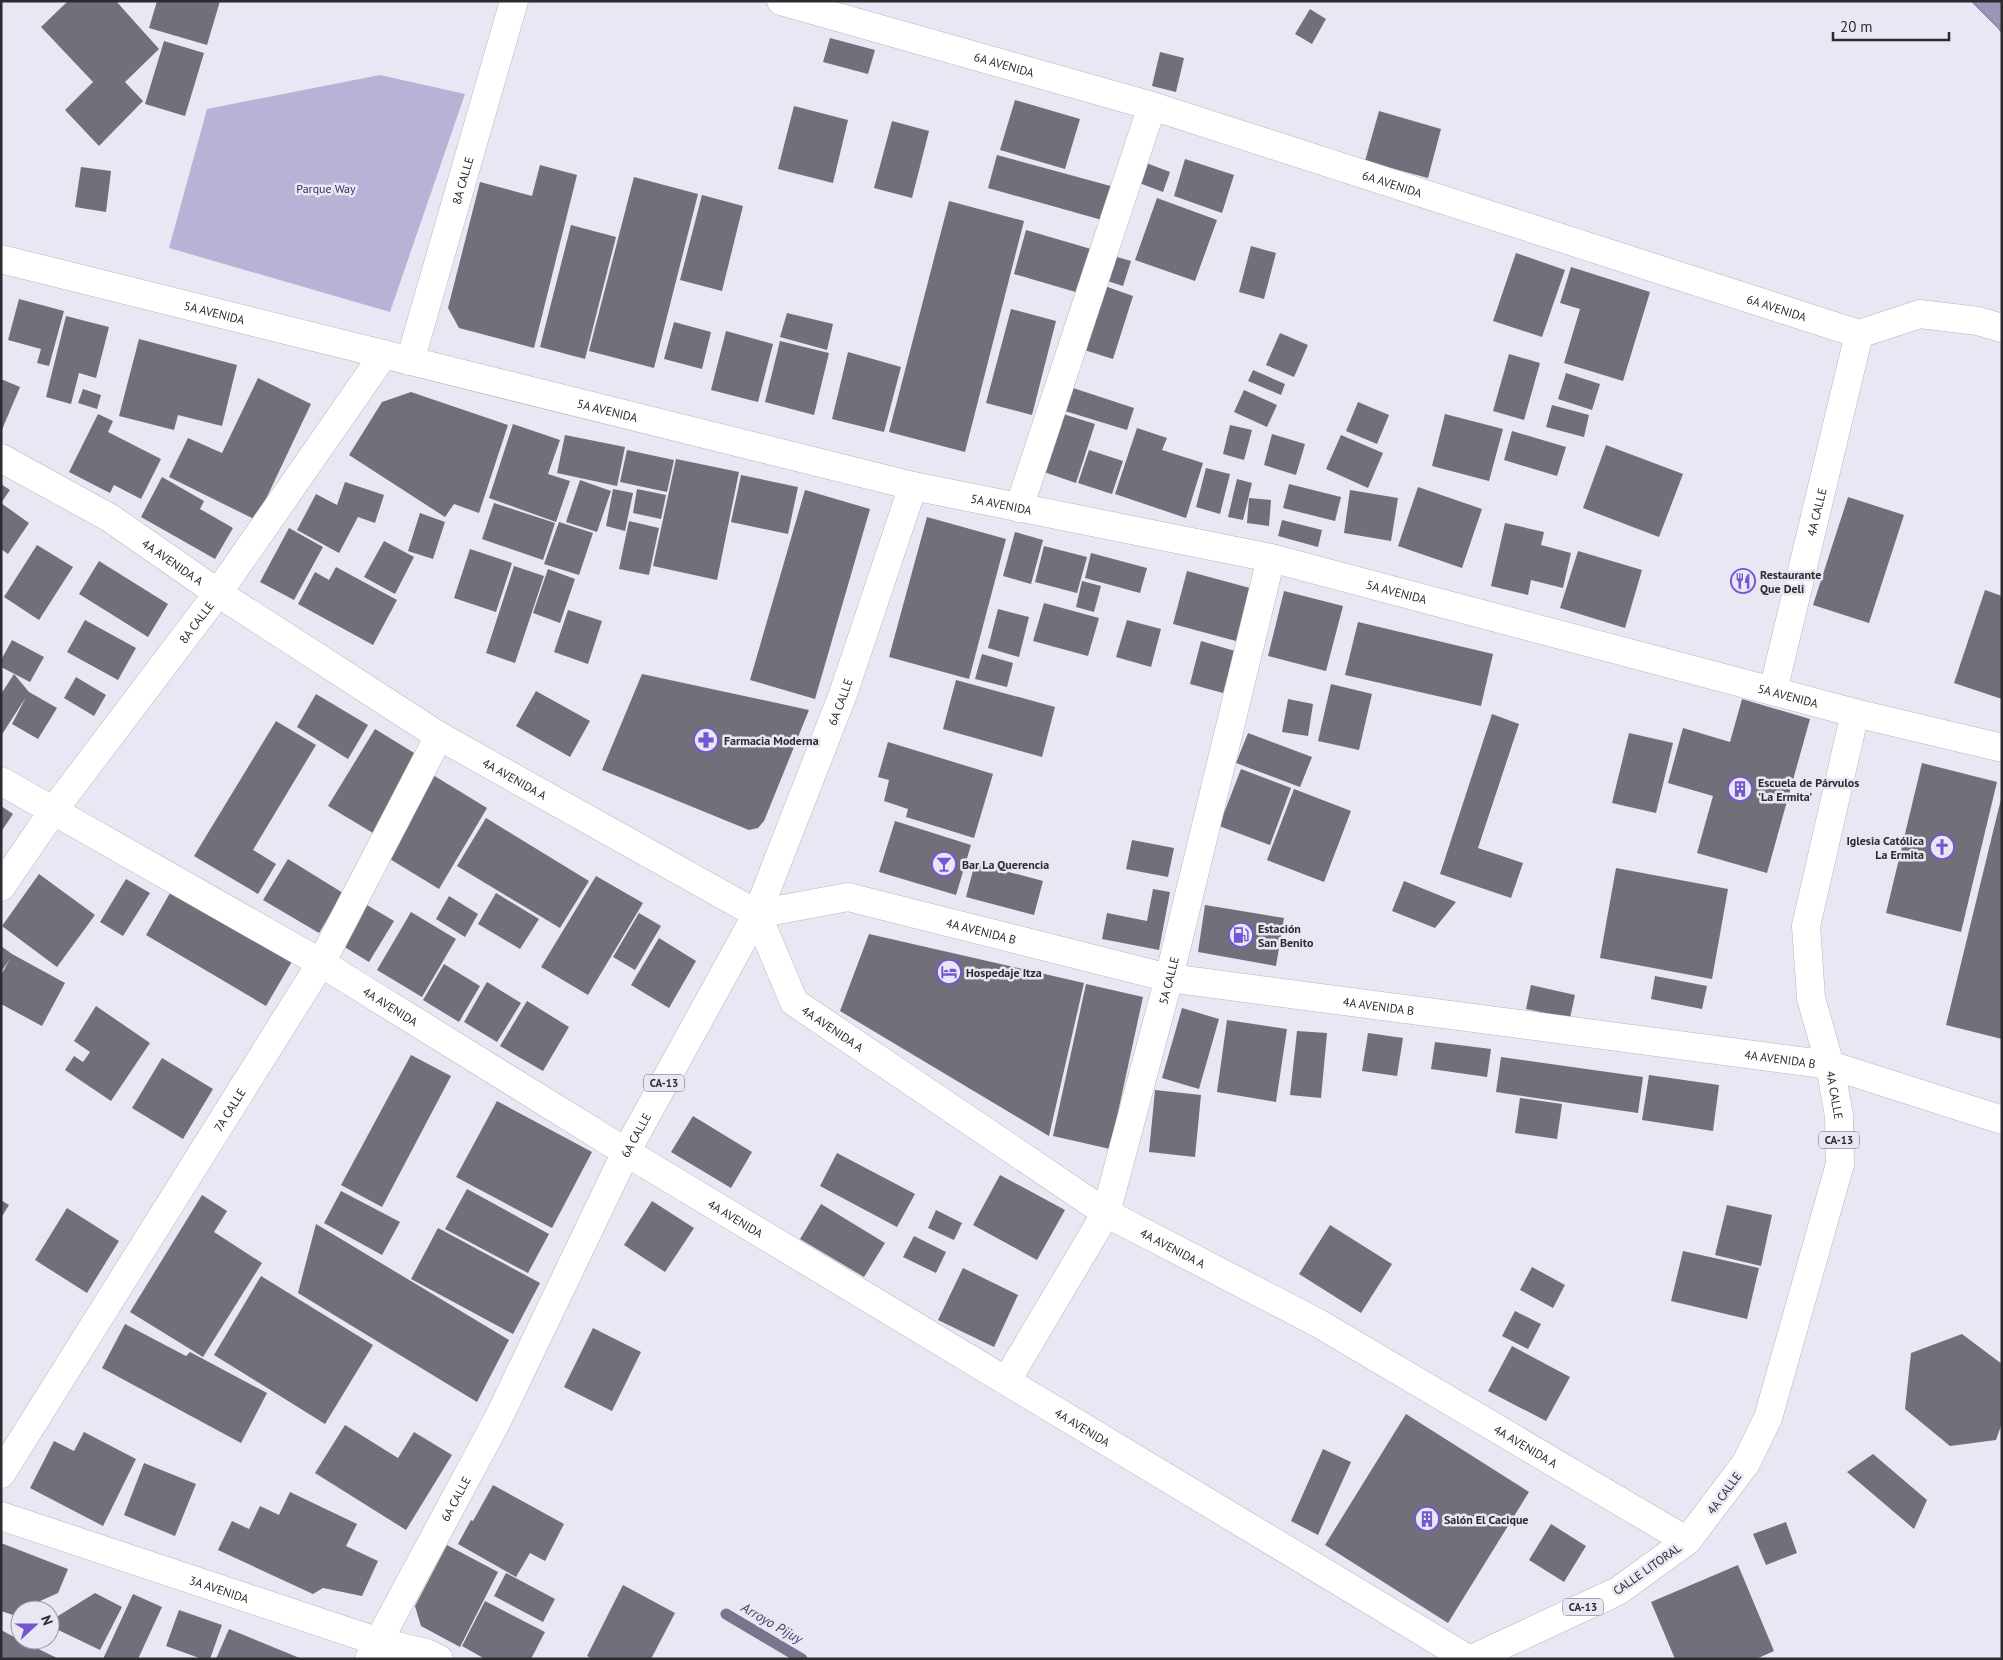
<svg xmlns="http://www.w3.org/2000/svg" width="2003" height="1660" font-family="'PT Sans',sans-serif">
	<rect width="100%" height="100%" fill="#e9e7f3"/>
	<path fill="#b8b3d6" d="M380 75 465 94 390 312 169 248 207 109Z"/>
	<path fill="#9a95b8" stroke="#79758f" d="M1971 1H2002V34L1999 29Z"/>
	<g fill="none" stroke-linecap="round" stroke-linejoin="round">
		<path stroke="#79758f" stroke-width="11" d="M726 1614 802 1659"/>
	</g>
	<path fill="#716f7a" d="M68 1H116L159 49 125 82 143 101 99 146 65 110 93 82 41 27Z
		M157 1H220L207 45 149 28Z
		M1310 9 1326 19 1312 44 1295 34Z
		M830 38 875 50 868 74 823 62Z
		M164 41 204 53 185 116 145 104Z
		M1160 52 1184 58 1176 92 1152 86Z
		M1015 100 1080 119 1065 169 1000 150Z
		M794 106 848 120 833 183 778 169Z
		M1379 111 1441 129 1428 178 1365 161Z
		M892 121 929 131 912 198 874 188Z
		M997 155 1118 188 1109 222 988 188Z
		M1185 159 1234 175 1222 213 1174 196Z
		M1141 161 1170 172 1163 192 1134 181Z
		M540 165 577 175 534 348 459 328 448 308 480 182 532 196Z
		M81 167 111 171 106 212 75 207Z
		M634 177 698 194 654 368 589 351Z
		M702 195 743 206 722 291 680 280Z
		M1157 198 1217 220 1195 281 1135 260Z
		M949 201 1024 221 965 452 889 432Z
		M571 225 616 237 585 359 540 347Z
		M1026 230 1091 249 1079 293 1014 274Z
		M1251 246 1276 253 1264 299 1239 292Z
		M1516 253 1565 270 1542 337 1493 321Z
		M1110 255 1131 261 1123 286 1101 279Z
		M1571 267 1650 292 1623 381 1564 363 1580 309 1560 303Z
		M1099 284 1133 296 1113 359 1078 348Z
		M19 299 64 311 49 366 37 363 41 349 8 340Z
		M1011 309 1056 321 1032 415 986 403Z
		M787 313 833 324 827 350 780 337Z
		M66 316 109 327 96 378 79 373 71 404 46 397Z
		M674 322 711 332 702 369 664 359Z
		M726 331 773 344 758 402 711 390Z
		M1280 333 1308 345 1294 377 1266 365Z
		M139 339 237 365 222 426 178 415 174 430 119 416Z
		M780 341 829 353 814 415 765 402Z
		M848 352 901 367 884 432 832 419Z
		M1509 354 1540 363 1524 420 1493 411Z
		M1253 370 1285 384 1281 395 1248 381Z
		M1566 373 1600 384 1592 410 1558 399Z
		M258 378 311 404 256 520 169 477 188 438 222 453Z
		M1 379 20 387 1 432Z
		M1073 388 1134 408 1127 430 1065 411Z
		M83 389 101 395 97 409 78 403Z
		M1244 390 1277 405 1267 427 1234 412Z
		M411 392 508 425 479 513 454 504 445 517 349 455 382 402Z
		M1358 402 1389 415 1377 444 1346 431Z
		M1552 405 1589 415 1584 437 1546 427Z
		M98 414 113 421 108 432 161 459 141 499 114 485 110 493 69 472Z
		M1063 414 1095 424 1076 483 1044 472Z
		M1445 414 1503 429 1489 481 1432 466Z
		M513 424 560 440 548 474 570 481 556 522 489 498Z
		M1230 425 1252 430 1244 460 1223 454Z
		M1137 428 1167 438 1162 450 1203 463 1186 518 1115 494Z
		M1512 431 1566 447 1557 476 1504 460Z
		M1272 434 1305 444 1296 475 1264 465Z
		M565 435 625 447 617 486 557 473Z
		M1341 435 1383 453 1368 488 1326 469Z
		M1606 445 1683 474 1659 537 1583 508Z
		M627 450 674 460 667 492 620 482Z
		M1089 450 1123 461 1112 494 1078 483Z
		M676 459 739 472 717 580 653 566Z
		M1206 468 1230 474 1220 514 1196 507Z
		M741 475 798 487 788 534 731 522Z
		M162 477 204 501 200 509 233 528 215 559 141 517Z
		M1237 479 1252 483 1243 520 1228 517Z
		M580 480 611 491 597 532 566 522Z
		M345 482 384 495 375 523 358 517 339 553 297 530 316 494 337 505Z
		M1 484 10 490 1 503Z
		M1289 484 1341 497 1335 521 1283 508Z
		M1418 487 1482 509 1462 568 1398 546Z
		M613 489 633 493 625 531 606 526Z
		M637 489 666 495 661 519 633 513Z
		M805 490 870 509 815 699 750 680Z
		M1350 490 1398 498 1391 541 1344 533Z
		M1848 497 1904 515 1869 623 1813 605Z
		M1249 498 1271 500 1269 526 1247 523Z
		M1 503 29 523 8 554 1 549Z
		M494 503 555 523 543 560 482 539Z
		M420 513 445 522 433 559 408 551Z
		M927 517 1006 539 969 679 889 657Z
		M1282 520 1322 530 1318 547 1278 536Z
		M629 521 659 528 649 575 619 569Z
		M559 522 593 533 579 575 544 564Z
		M1505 523 1544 532 1541 545 1571 553 1563 588 1531 580 1528 595 1491 586Z
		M289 528 323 547 294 600 260 582Z
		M1015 532 1043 540 1031 584 1003 576Z
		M384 541 414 557 395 594 364 577Z
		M37 545 73 567 39 620 4 597Z
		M1044 546 1087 557 1077 593 1035 582Z
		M470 549 512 563 496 612 454 598Z
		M1578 551 1642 570 1625 628 1560 608Z
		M1091 553 1147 568 1140 593 1085 578Z
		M99 561 168 604 148 637 79 594Z
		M514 566 544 576 515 663 486 653Z
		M336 567 397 600 373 645 298 604 315 572 329 580Z
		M548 569 575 579 560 623 533 613Z
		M1187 571 1250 588 1236 641 1173 624Z
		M1082 581 1101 586 1094 612 1076 607Z
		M1985 590 2002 596V699L1954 683Z
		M1284 591 1343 606 1326 671 1268 656Z
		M1044 603 1099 618 1088 656 1033 641Z
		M998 609 1029 617 1019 657 988 648Z
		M568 610 602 621 588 664 554 652Z
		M85 620 136 648 118 680 67 652Z
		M1127 620 1161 629 1151 667 1116 657Z
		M1358 622 1493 654 1481 706 1345 675Z
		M12 640 44 657 30 682 1 667V660Z
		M1201 641 1235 651 1223 693 1190 684Z
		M982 654 1013 663 1007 687 975 679Z
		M14 674 29 692 57 708 38 739 12 724 26 697 1 736V694Z
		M642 674 809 710 764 821 758 828 749 830 602 770Z
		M76 677 106 695 94 716 64 698Z
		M956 680 1055 707 1042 757 943 729Z
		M1331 684 1372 694 1359 750 1318 741Z
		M536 691 590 721 570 757 516 726Z
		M316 694 368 725 348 759 297 727Z
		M1288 699 1313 704 1308 736 1282 732Z
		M1742 699 1810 719 1767 873 1697 853 1713 796 1668 783 1683 728 1730 742Z
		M1492 714 1519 724 1478 848 1523 863 1511 898 1440 874Z
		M276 721 316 745 253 850 276 864 258 894 194 856Z
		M375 729 424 759 378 836 328 806Z
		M1248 733 1312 757 1300 787 1236 763Z
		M1629 733 1673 743 1656 813 1612 803Z
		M888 742 993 774 974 838 906 817 908 809 884 801 889 780 878 777Z
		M1922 763 1997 782 1961 932 1886 913Z
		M1241 769 1291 788 1270 845 1219 826Z
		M433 775 487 808 439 889 385 856Z
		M1294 789 1351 811 1324 882 1267 860Z
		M2001 799H2002V1039L1946 1025Z
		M1 806 13 814 1 832Z
		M486 818 589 881 560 928 457 866Z
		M895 821 971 845 956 895 879 872Z
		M1132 840 1174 848 1168 877 1126 869Z
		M288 859 343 893 319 933 263 900Z
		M975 863 1043 881 1034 915 966 897Z
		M1616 868 1728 889 1712 979 1600 958Z
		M39 874 95 915 57 967 2 926Z
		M596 876 643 903 588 995 541 967Z
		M126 879 150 893 123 936 100 922Z
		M1404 881 1456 902 1435 928 1392 911Z
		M174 886 294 958 266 1006 146 935Z
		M1153 889 1170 892 1159 950 1102 939 1107 913 1147 921Z
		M496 893 539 919 520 949 478 924Z
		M449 896 478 914 465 937 436 919Z
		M362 902 394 921 369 962 338 943Z
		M1205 905 1284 918 1276 966 1198 952Z
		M411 912 456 939 422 997 377 970Z
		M639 913 661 926 635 970 613 957Z
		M869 934 1084 983 1049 1136 840 1011Z
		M659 938 696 961 669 1008 631 985Z
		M1 946 12 954 65 983 42 1026 1 1004V975L10 959 1 972Z
		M444 964 480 986 459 1022 423 1000Z
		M1655 976 1707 986 1702 1009 1651 999Z
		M487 982 521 1003 497 1042 464 1022Z
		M1086 984 1143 997 1110 1149 1053 1136Z
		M1531 985 1575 995 1570 1018 1526 1009Z
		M527 1001 569 1027 543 1071 500 1046Z
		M96 1006 150 1043 111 1101 65 1070 74 1056 83 1062 90 1052 74 1041Z
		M1182 1008 1219 1019 1199 1089 1162 1078Z
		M1227 1020 1287 1029 1276 1102 1217 1092Z
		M1297 1031 1327 1033 1321 1098 1290 1095Z
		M1368 1033 1403 1038 1397 1076 1362 1071Z
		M1435 1042 1491 1049 1487 1077 1431 1069Z
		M411 1055 451 1076 382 1207 341 1185Z
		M1501 1057 1643 1077 1638 1113 1496 1092Z
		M162 1058 213 1089 183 1139 132 1108Z
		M1649 1075 1719 1085 1713 1131 1642 1120Z
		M1155 1090 1201 1095 1195 1157 1149 1152Z
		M1520 1098 1562 1104 1557 1139 1515 1133Z
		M497 1101 592 1152 552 1228 456 1177Z
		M693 1116 752 1152 731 1188 671 1152Z
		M837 1153 915 1194 897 1227 820 1186Z
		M1000 1175 1065 1210 1037 1260 973 1225Z
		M467 1189 549 1234 528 1273 445 1229Z
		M341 1191 400 1222 382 1255 324 1223Z
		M202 1195 227 1211 214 1232 262 1263 203 1357 130 1312Z
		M1 1200 9 1205 1 1218Z
		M652 1201 694 1228 665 1272 624 1245Z
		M821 1204 885 1243 864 1277 800 1239Z
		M1727 1205 1772 1215 1761 1266 1715 1255Z
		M67 1208 119 1241 87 1293 35 1260Z
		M936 1210 962 1223 954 1240 928 1228Z
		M316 1224 509 1340 477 1402 298 1293Z
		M1330 1225 1392 1264 1361 1313 1299 1274Z
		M438 1228 540 1283 513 1334 411 1279Z
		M914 1236 946 1252 936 1273 903 1257Z
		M1683 1251 1759 1268 1747 1319 1671 1301Z
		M1532 1267 1565 1285 1553 1308 1520 1290Z
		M963 1268 1018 1295 994 1347 938 1320Z
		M261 1276 373 1345 325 1424 214 1355Z
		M1515 1311 1541 1324 1528 1349 1502 1336Z
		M125 1324 186 1356 190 1352 267 1393 241 1443 102 1368Z
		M593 1328 641 1352 612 1411 564 1387Z
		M1962 1334 2002 1364V1423L1996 1440 1950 1446 1905 1409 1911 1353Z
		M1512 1346 1570 1377 1546 1421 1488 1391Z
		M1406 1414 1529 1492 1448 1623 1325 1545Z
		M345 1425 398 1458 414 1432 452 1455 406 1530 315 1473Z
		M84 1432 136 1459 103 1526 30 1488 54 1441 74 1451Z
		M1323 1449 1351 1462 1318 1535 1291 1521Z
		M1873 1454 1927 1500 1914 1529 1847 1472Z
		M144 1463 196 1484 175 1536 124 1515Z
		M493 1485 564 1524 545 1561 530 1553 516 1577 458 1544 471 1520 473 1521Z
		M290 1492 357 1524 346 1546 378 1561 362 1596 323 1588 313 1594 218 1550 232 1521 249 1529 260 1506 279 1515Z
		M1786 1522 1797 1553 1766 1565 1753 1534Z
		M1551 1524 1586 1546 1564 1582 1529 1560Z
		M1 1543 68 1569 58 1593 20 1610 13 1615 1 1611Z
		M447 1545 498 1572 460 1647 421 1626 415 1606Z
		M1738 1565 1774 1651 1756 1659H1675L1651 1602Z
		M506 1573 555 1599 543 1622 494 1596Z
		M623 1585 675 1613 651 1659H592L587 1656Z
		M95 1593 122 1607 100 1650 50 1626V1621Z
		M133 1594 162 1607 138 1659H103Z
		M485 1601 545 1632 531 1659H485L462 1646Z
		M179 1610 222 1625 210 1659H202L166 1646Z
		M229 1629 302 1659H216Z
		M1 1630 20 1640 59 1659H1Z"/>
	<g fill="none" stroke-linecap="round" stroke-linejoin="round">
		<defs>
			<g id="minor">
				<path id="s1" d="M781 1 1152 106 1859 334 1920 314 1978 321 2002 328"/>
				<path id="s2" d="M410 361 514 1"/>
				<path id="s3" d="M1 458 110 518 218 593 439 736 757 914 794 1002 1106 1213 1318 1323 1687 1541"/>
				<path d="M1019 508 1152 106"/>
				<path id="s4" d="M1773 691 1859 334"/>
				<path d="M1855 713 2002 748"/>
				<path id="s5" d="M1 781 321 963 626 1152 1468 1659"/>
				<path id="s6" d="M1 887 53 811 218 593 384 354"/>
				<path id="s7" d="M757 914 848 897 1169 978 1830 1065 2002 1120"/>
				<path id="s8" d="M1007 1380 1106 1213 1169 978 1271 558"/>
				<path id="s9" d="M1 1474 321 963 439 736"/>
				<path id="s10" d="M1 1516 379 1642 426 1653 439 1659"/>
			</g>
			<g id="major">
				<path id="s11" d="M1 259 913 486 1271 558 1855 713 1806 926 1811 998 1830 1065 1839 1116 1840 1164 1768 1418 1746 1463 1687 1541 1618 1591 1472 1659"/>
				<path id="s12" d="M369 1659 498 1419 626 1152 757 914 843 694 913 486"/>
			</g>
		</defs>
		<use href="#minor" stroke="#b6b5c0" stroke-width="29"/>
		<use href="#major" stroke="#b6b5c0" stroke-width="29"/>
		<use href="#minor" stroke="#fff" stroke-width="28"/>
		<use href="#major" stroke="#fff" stroke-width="28"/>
	</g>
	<defs>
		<symbol id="restaurant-ring" viewBox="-11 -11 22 22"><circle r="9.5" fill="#e9e7f3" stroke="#7656d0" stroke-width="1.5"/><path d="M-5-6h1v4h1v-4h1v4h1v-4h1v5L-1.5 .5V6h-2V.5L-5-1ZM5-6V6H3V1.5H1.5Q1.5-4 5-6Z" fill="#7656d0"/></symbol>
		<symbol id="pharmacy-ring" viewBox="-11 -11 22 22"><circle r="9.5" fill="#e9e7f3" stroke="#7656d0" stroke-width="1.5"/><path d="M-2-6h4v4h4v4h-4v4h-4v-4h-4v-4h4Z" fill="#7656d0"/></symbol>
		<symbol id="building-ring" viewBox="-11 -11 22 22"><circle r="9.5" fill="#e9e7f3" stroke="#7656d0" stroke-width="1.5"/><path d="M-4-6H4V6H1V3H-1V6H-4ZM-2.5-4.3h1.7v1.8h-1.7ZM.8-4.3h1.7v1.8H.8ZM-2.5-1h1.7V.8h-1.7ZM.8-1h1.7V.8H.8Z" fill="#7656d0"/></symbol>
		<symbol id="church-ring" viewBox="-11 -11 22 22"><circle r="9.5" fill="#e9e7f3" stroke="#7656d0" stroke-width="1.5"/><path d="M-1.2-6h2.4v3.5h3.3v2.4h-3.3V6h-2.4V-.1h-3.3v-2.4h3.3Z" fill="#7656d0"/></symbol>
		<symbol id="bar-ring" viewBox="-11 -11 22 22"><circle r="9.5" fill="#e9e7f3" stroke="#7656d0" stroke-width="1.5"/><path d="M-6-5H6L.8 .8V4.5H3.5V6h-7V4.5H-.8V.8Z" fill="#7656d0"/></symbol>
		<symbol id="fuel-ring" viewBox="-11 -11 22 22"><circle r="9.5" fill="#e9e7f3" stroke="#7656d0" stroke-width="1.5"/><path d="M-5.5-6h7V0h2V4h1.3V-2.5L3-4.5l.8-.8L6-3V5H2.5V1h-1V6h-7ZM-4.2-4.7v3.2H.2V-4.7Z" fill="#7656d0"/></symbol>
		<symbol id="hotel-ring" viewBox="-11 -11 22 22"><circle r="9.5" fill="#e9e7f3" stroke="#7656d0" stroke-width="1.5"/><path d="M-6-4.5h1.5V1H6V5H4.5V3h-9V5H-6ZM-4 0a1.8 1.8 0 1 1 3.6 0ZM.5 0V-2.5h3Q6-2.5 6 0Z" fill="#7656d0"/></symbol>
	</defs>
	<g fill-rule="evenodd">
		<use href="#restaurant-ring" x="1729" y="567" width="28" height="28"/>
		<use href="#pharmacy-ring" x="692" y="726" width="28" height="28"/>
		<use href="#building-ring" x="1726" y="775" width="28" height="28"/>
		<use href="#church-ring" x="1928" y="833" width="28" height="28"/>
		<use href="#bar-ring" x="930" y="850" width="28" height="28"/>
		<use href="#fuel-ring" x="1227" y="921" width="28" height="28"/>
		<use href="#hotel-ring" x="935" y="958" width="28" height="28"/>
		<use href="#building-ring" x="1413" y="1505" width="28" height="28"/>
	</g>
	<g text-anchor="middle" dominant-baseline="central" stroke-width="5" stroke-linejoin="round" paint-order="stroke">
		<g fill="#e9e7f3" stroke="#65636a" stroke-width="1">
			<rect x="644" y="1074.5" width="40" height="17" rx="4"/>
			<rect x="1819" y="1131.5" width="40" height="17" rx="4"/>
			<rect x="1563" y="1598.5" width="40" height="17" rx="4"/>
		</g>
		<g font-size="11" font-weight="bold" fill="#2c2b30">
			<text x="664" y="1083">CA-13</text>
			<text x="1839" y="1140">CA-13</text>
			<text x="1583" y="1607">CA-13</text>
		</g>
		<g font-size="12" fill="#2c2b30" stroke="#e9e7f3">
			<text stroke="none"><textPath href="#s1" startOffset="232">6A AVENIDA</textPath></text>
			<text stroke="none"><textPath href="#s2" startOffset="188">8A CALLE</textPath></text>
			<text stroke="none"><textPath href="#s1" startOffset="638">6A AVENIDA</textPath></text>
			<text stroke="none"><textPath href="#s1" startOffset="1042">6A AVENIDA</textPath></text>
			<text stroke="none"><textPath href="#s11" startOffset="220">5A AVENIDA</textPath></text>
			<text stroke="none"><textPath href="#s11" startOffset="625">5A AVENIDA</textPath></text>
			<text stroke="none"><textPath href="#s11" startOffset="1030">5A AVENIDA</textPath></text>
			<text stroke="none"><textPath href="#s4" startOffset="184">4A CALLE</textPath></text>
			<text stroke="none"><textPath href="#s3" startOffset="201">4A AVENIDA A</textPath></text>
			<text stroke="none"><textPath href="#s11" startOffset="1435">5A AVENIDA</textPath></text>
			<text stroke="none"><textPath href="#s6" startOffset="329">8A CALLE</textPath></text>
			<text stroke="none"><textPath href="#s11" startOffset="1840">5A AVENIDA</textPath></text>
			<text stroke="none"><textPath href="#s12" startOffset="1068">6A CALLE</textPath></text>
			<text stroke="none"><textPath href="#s3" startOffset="606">4A AVENIDA A</textPath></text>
			<text stroke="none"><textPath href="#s7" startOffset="230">4A AVENIDA B</textPath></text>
			<text stroke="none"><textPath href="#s8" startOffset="435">5A CALLE</textPath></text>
			<text stroke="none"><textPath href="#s7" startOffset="635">4A AVENIDA B</textPath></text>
			<text stroke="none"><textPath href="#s5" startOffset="450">4A AVENIDA</textPath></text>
			<text stroke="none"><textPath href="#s3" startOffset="1026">4A AVENIDA A</textPath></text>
			<text stroke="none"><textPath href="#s7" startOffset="1040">4A AVENIDA B</textPath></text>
			<text stroke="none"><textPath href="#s11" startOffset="2300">4A CALLE</textPath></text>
			<text stroke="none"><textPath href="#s9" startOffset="430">7A CALLE</textPath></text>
			<text stroke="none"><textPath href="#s12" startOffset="588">6A CALLE</textPath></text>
			<text stroke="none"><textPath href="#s5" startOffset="855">4A AVENIDA</textPath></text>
			<text stroke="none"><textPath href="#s3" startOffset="1431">4A AVENIDA A</textPath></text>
			<text stroke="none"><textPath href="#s5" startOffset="1260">4A AVENIDA</textPath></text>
			<text stroke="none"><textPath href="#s3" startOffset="1836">4A AVENIDA A</textPath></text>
			<text transform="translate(1724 1493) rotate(-54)">4A CALLE</text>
			<text stroke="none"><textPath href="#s12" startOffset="182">6A CALLE</textPath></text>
			<text transform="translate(1647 1569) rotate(-35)">CALLE LITORAL</text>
			<text stroke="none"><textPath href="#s10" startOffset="230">3A AVENIDA</textPath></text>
		</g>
		<g font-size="12" fill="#392f5e" stroke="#e9e7f3">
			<text x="326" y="188">Parque Way</text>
		</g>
		<g font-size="12" font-weight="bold" fill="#2c2b30" stroke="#e9e7f3" text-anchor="start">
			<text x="1760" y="574">Restaurante<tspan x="1760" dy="14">Que Deli</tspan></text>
			<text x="724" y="740">Farmacia Moderna</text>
			<text x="1758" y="782">Escuela de Párvulos<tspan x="1758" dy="14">'La Ermita'</tspan></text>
			<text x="1924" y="840" text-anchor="end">Iglesia Católica<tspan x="1924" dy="14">La Ermita</tspan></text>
			<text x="962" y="864">Bar La Querencia</text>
			<text x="1258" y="928">Estación<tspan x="1258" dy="14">San Benito</tspan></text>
			<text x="966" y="972">Hospedaje Itza</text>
			<text x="1444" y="1519">Salón El Cacique</text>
		</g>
		<g font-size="14" font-style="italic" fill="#473d6e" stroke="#e9e7f3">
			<text transform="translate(772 1623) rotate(30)">Arroyo Pijuy</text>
		</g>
	</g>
	<rect width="2003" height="1660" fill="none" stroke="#2c2b30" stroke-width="5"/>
	<g transform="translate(35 1625) rotate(69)"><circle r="24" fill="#e9e7f3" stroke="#9d9ca5"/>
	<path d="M0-4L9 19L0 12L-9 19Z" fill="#7656d0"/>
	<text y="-8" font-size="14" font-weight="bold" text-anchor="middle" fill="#2c2b30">N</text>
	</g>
	<path d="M1833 32v8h116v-8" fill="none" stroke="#2c2b30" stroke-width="2.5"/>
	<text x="1840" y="32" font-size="15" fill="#2c2b30" stroke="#e9e7f3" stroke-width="4" paint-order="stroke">20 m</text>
</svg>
